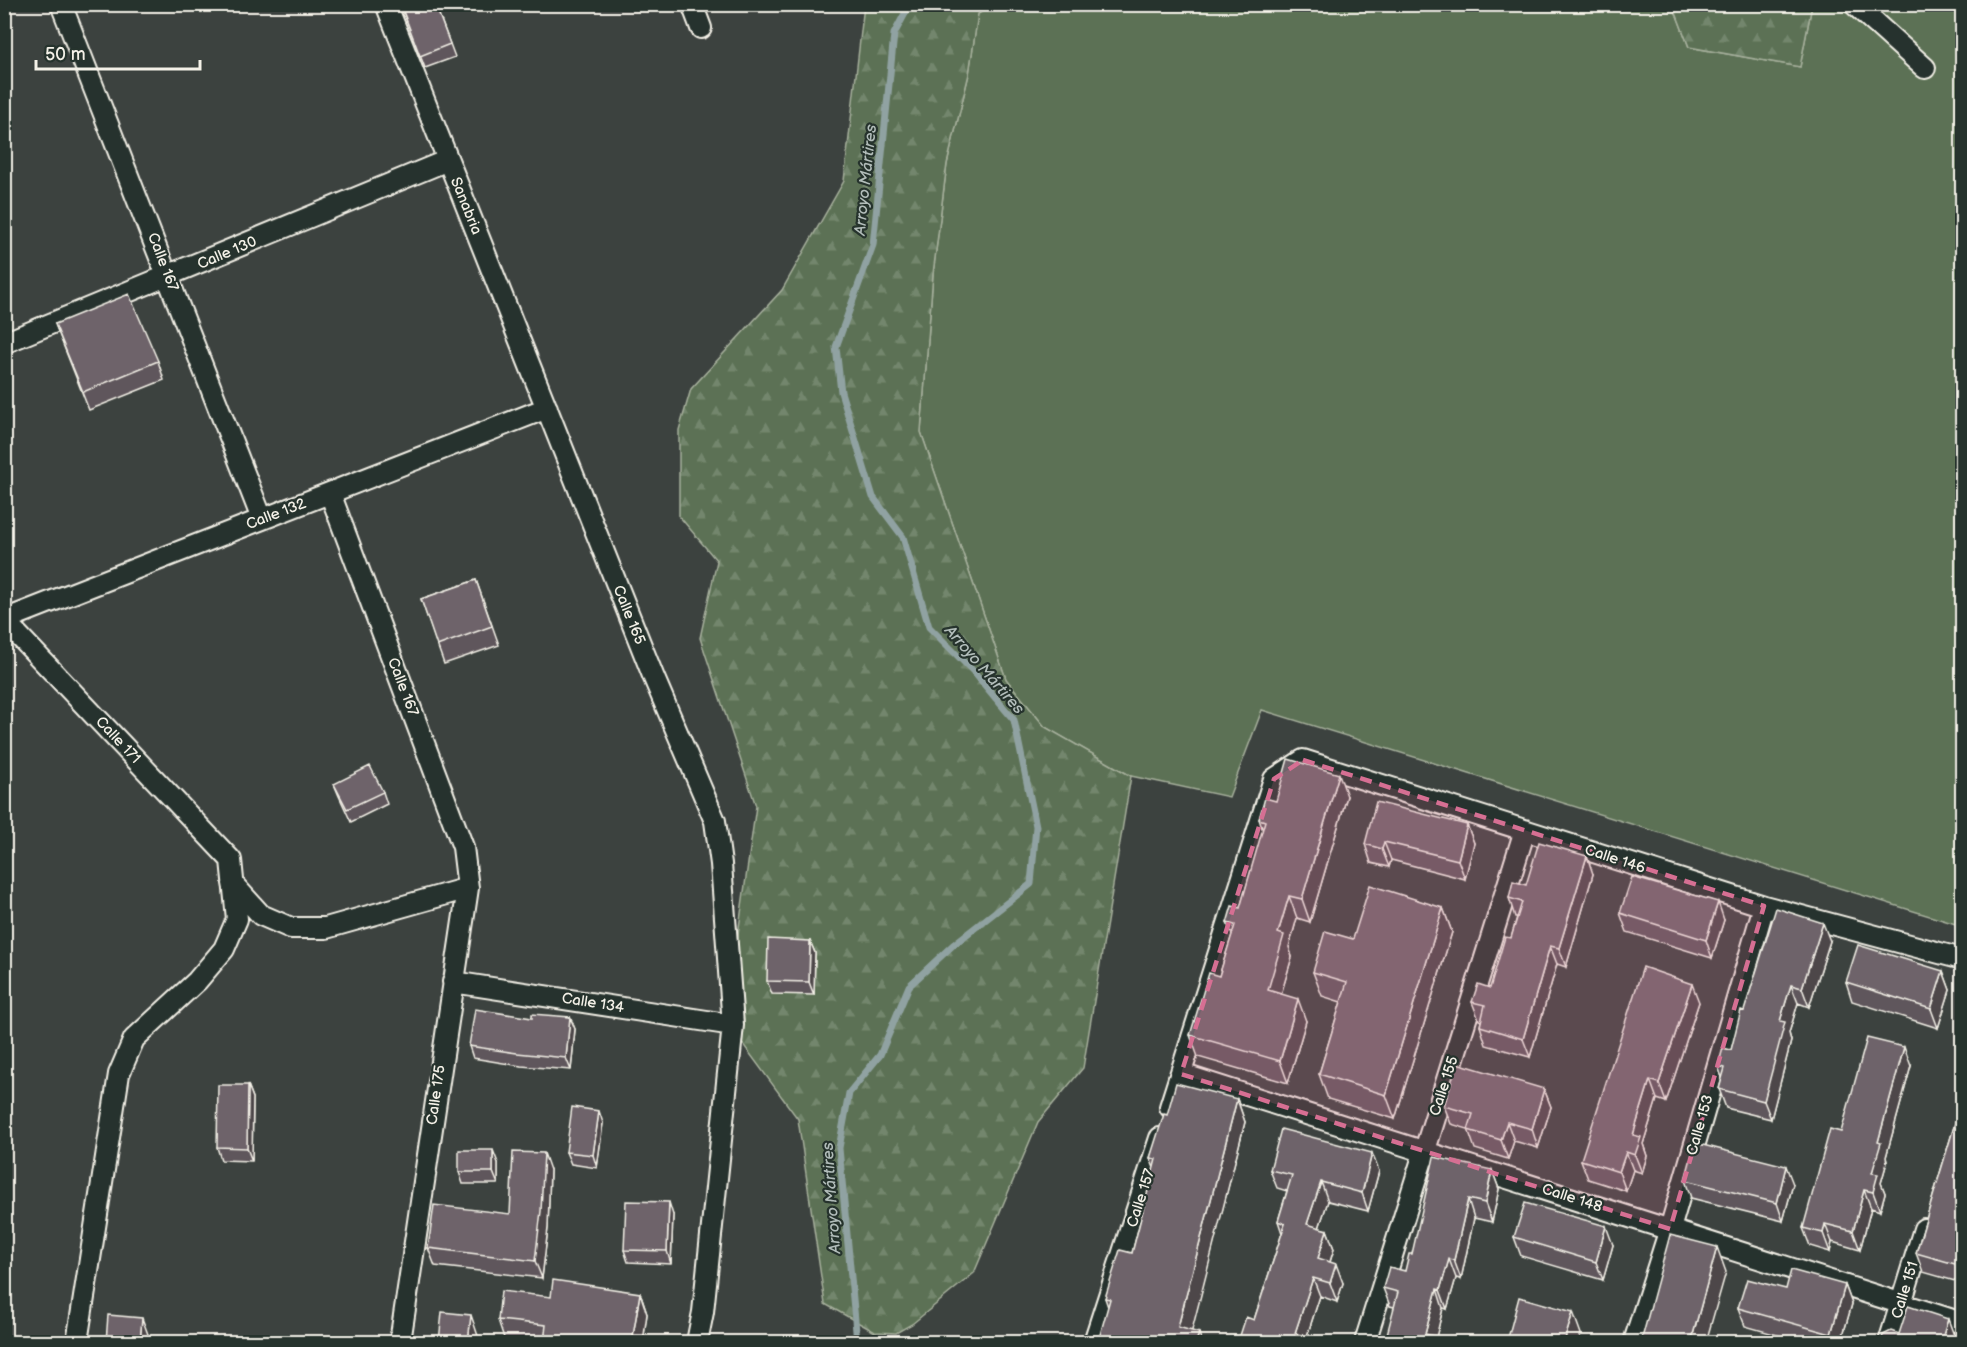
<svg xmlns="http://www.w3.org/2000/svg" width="1967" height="1347" font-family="'Balsamiq Sans',sans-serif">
	<defs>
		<pattern id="forest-firs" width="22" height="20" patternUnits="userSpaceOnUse" patternTransform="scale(1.5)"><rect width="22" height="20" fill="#5b7154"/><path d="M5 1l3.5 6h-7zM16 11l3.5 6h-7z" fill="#73866d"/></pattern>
	</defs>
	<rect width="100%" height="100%" fill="#3c423f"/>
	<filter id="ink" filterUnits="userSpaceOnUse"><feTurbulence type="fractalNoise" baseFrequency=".0167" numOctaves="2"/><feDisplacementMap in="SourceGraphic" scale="12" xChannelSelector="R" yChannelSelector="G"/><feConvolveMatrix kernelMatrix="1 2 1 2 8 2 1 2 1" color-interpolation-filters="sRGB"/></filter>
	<g filter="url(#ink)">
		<path fill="#5b7154" stroke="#a8b19e" stroke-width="1.5" d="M993 5H1673L1689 47 1800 67 1812 5H1962V926L1262 710 1229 797 1131 776 1045 727 1006 679 921 432 933 274 947 164 969 74 978 13Z"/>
		<path fill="url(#forest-firs)" stroke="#a8b19e" stroke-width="1.5" d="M864 5H993L978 14 969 74 947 164 933 274 921 432 1006 679 1045 727 1131 776 1083 1068 1038 1122 974 1273 912 1324 896 1333 875 1332 825 1304 798 1119 726 1021 756 806 700 638 717 561 679 516V430L691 389 782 290 844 181Z
			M1673 5H1812L1800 67 1689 47Z"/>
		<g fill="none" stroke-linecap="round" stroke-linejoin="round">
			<path stroke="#90a2a2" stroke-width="7" d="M857 1342 839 1148 849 1093 880 1055 909 986 953 945 1031 884 1036 826 1014 720 973 671 929 627 903 537 873 497 841 392 836 347 873 245 894 34 910 4"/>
			<defs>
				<path id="minor" d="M61 4 262 519
					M386 4 654 678 715 821 721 864 733 1025 703 1312 697 1342
					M692 4 701 28
					M1854 4 1925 68
					M4 343 448 160
					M330 493 463 847 468 888 400 1342
					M4 620 231 860 237 919 224 949 197 981 134 1039 119 1074 77 1342
					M4 620 547 408
					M233 884 261 915 291 928H326L468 888
					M453 982 733 1025
					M1181 1074 1962 1323
					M1170 1107 1274 779 1303 760 1764 906 1962 959
					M1094 1342 1160 1138
					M1365 1342 1525 830
					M1634 1342 1670 1229 1764 906
					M1889 1342 1924 1229"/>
			</defs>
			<use href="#minor" stroke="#f4f1e8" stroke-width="24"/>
			<use href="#minor" stroke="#26332d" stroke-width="20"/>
		</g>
		<path fill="#5f565b" stroke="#f4f1e8" stroke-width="1.5" d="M435 4 455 57 425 68 403 11Z
			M55 324 158 361 164 380 89 410Z
			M476 580 499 645 444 664 421 599Z
			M334 784 383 792 387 804 351 822 339 796Z
			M1347 796 1310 922 1297 918 1289 947 1292 957 1281 994 1306 1021 1288 1083 1198 1057 1190 1035 1219 976 1232 935 1227 923 1240 908 1263 831 1259 819 1276 801Z
			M1467 825 1474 843 1465 879 1391 860 1389 867 1371 863 1365 844Z
			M1593 874 1566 967 1557 964 1530 1057 1486 1045 1480 1026 1481 1021 1479 1020 1472 1002 1490 988 1511 938 1517 917H1515L1509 898 1526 885Z
			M1443 908 1452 932 1395 1119 1328 1099 1319 1074 1341 1002 1322 996 1313 972 1353 939Z
			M1620 913 1724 920 1712 958 1627 932Z
			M810 941 815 953 814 995 772 994 767 981Z
			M1830 941 1809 1007 1798 1003 1789 1033 1791 1041 1771 1119 1726 1108 1719 1089 1722 1078 1718 1066 1731 1050 1744 1011Z
			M1943 971 1950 990 1938 1028 1852 1001 1846 982Z
			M1699 1002 1666 1102 1657 1099 1643 1144 1647 1156 1642 1173 1633 1170 1626 1191 1588 1179 1581 1160Z
			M570 1017 575 1029 571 1070 521 1066 473 1058 469 1046 532 1018Z
			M1911 1066 1886 1157 1887 1162 1881 1183 1885 1193 1880 1211 1871 1208 1860 1250 1832 1242 1830 1252 1810 1246 1803 1228 1841 1132Z
			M248 1085 253 1098 252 1161 221 1160 217 1147Z
			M1544 1089 1551 1107 1538 1148 1514 1141 1508 1159 1475 1149 1468 1129 1451 1124 1444 1106Z
			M1237 1099 1245 1122 1191 1331 1108 1307 1105 1298 1132 1253 1154 1168 1150 1158 1167 1115Z
			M1962 1100V1283L1923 1272 1916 1253Z
			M603 1123 597 1168 571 1164 566 1152Z
			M498 1163V1184H463L459 1172Z
			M550 1170 548 1228 542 1278 435 1266 428 1248 510 1214Z
			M1270 1170 1379 1171 1368 1211 1328 1201 1319 1228 1327 1230 1334 1249 1330 1262 1343 1283 1337 1302 1320 1296 1305 1342H1238L1254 1320 1282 1233 1278 1221 1287 1191 1277 1188Z
			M1492 1170 1499 1189 1492 1222 1474 1218 1461 1279 1456 1278 1447 1309 1443 1308 1436 1337 1443 1342 1394 1307 1390 1306 1383 1288 1405 1271 1412 1254Z
			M1685 1180 1793 1184 1783 1221 1691 1198Z
			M673 1215 671 1264 628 1262 624 1250Z
			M1514 1237 1613 1245 1603 1280 1521 1256Z
			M1845 1285 1852 1304 1841 1342H1802L1745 1326 1738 1308 1786 1289Z
			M640 1293 647 1314 643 1342H522L505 1341 498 1320 551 1297Z"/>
		<path fill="#4d464a" stroke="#f4f1e8" stroke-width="1.5" d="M1339 774 1347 796 1310 922 1302 899Z
			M1467 825 1474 843 1465 879 1458 860Z
			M1384 842 1391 860 1389 867 1382 849Z
			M1587 856 1593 874 1566 967 1559 948Z
			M1289 896 1297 918 1289 947 1292 957 1276 1012 1268 990 1278 933Z
			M1718 902 1724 920 1712 958 1706 940Z
			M1443 908 1452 932 1395 1119 1386 1095Z
			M1823 923 1830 941 1809 1007 1802 988Z
			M810 941 815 953 814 995 809 982Z
			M1550 946 1557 964 1530 1057 1523 1039Z
			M1943 971 1950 990 1938 1028 1931 1009Z
			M1692 984 1699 1002 1666 1102 1659 1083Z
			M1791 985 1798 1003 1789 1033 1791 1041 1771 1119 1764 1101 1780 1021Z
			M1298 999 1306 1021 1288 1083 1280 1061Z
			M570 1017 575 1029 571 1070 566 1058Z
			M1904 1047 1911 1066 1886 1157 1887 1162 1881 1183 1885 1193 1880 1211 1873 1192 1872 1173 1878 1142Z
			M1650 1080 1657 1099 1643 1144 1647 1156 1642 1173 1635 1155 1633 1135Z
			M248 1085 253 1098 252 1161 247 1148Z
			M1544 1089 1551 1107 1538 1148 1532 1129Z
			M1237 1099 1245 1122 1189 1342 1178 1327Z
			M599 1111 603 1123 597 1168 593 1155Z
			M1507 1122 1514 1141 1508 1159 1501 1140Z
			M493 1150 498 1163V1184L493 1172Z
			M1626 1152 1633 1170 1626 1191 1619 1172Z
			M544 1153 550 1170 548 1228 542 1278 535 1261Z
			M1372 1153 1379 1171 1368 1211 1362 1193Z
			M1786 1166 1793 1184 1783 1221 1777 1203Z
			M1492 1170 1499 1189 1492 1222 1485 1203Z
			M1321 1182 1328 1201 1314 1243 1307 1224Z
			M1864 1190 1871 1208 1860 1250 1853 1231Z
			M1468 1199 1474 1218 1461 1279 1454 1260Z
			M669 1202 673 1215 671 1264 667 1251Z
			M1825 1224 1832 1242 1830 1252 1823 1233Z
			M1606 1226 1613 1245 1603 1280 1596 1262Z
			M1327 1230 1334 1249 1325 1277 1318 1258Z
			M1717 1247 1726 1272 1706 1342H1691Z
			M1449 1259 1456 1278 1447 1309 1440 1290Z
			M1336 1264 1343 1283 1337 1302 1330 1283Z
			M1313 1278 1320 1296 1305 1342H1298L1295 1333Z
			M1845 1285 1852 1304 1841 1342H1834L1831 1334Z
			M1437 1289 1443 1308 1435 1342 1425 1334Z
			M640 1293 647 1314 643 1342H632Z
			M1573 1312 1581 1334 1578 1342H1564Z
			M471 1315 478 1336 477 1342H468Z
			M142 1318 149 1337 148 1342H140Z
			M1948 1319 1955 1338 1953 1342H1941Z
			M1199 1333 1202 1342H1196Z"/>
		<path fill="#6e646a" stroke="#f4f1e8" stroke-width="1.5" d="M420 4H435L450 44 420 56 403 11Z
			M129 294 158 361 83 392 55 324Z
			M476 580 492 626 437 646 421 599Z
			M1288 759 1339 774 1302 899 1289 896 1278 933 1284 935 1268 990 1298 999 1280 1061 1190 1035 1209 973 1219 976 1235 925 1227 923 1232 906 1240 908 1265 821 1259 819 1265 798 1276 801Z
			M370 766 383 792 347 809 334 784Z
			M1376 802 1467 825 1458 860 1384 842 1382 849 1365 844Z
			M1539 842 1587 856 1559 948 1550 946 1523 1039 1480 1026 1485 1005 1472 1002 1478 984 1490 988 1505 937 1511 938 1522 902 1509 898 1513 881 1526 885Z
			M1632 877 1718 902 1706 940 1620 913Z
			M1370 885 1443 908 1386 1095 1319 1074 1347 982 1313 972 1325 931 1353 939Z
			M1776 908 1823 923 1802 988 1791 985 1780 1021 1785 1022 1764 1101 1719 1089 1725 1068 1718 1066 1723 1048 1731 1050 1741 1010 1744 1011Z
			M768 939 810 941 809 982 767 981Z
			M1858 945 1943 971 1931 1009 1846 982Z
			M1643 967 1692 984 1659 1083 1650 1080 1633 1135 1641 1137 1635 1155 1626 1152 1619 1172 1581 1160Z
			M475 1009 532 1018V1014L570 1017 566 1058 517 1053 469 1046Z
			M1867 1038 1904 1047 1878 1142 1881 1143 1872 1173 1878 1174 1873 1192 1864 1190 1853 1231 1825 1224 1823 1233 1803 1228 1830 1129 1841 1132Z
			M1457 1063 1544 1089 1532 1129 1507 1122 1501 1140 1468 1130 1473 1114 1444 1106Z
			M1176 1083 1237 1099 1178 1327 1199 1333 1196 1342H1098L1110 1299 1105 1298 1120 1250 1132 1253 1156 1159 1150 1158 1164 1114 1167 1115Z
			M218 1085H248L247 1148 217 1147Z
			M1962 1100V1266L1916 1253Z
			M572 1107 599 1111 593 1155 566 1152Z
			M1281 1129 1372 1153 1362 1193 1321 1182 1307 1224 1327 1230 1318 1258 1336 1264 1330 1283 1313 1278 1295 1333 1300 1335 1298 1342H1238L1246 1317 1254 1320 1285 1224 1278 1221 1292 1175 1270 1170Z
			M1695 1143 1786 1166 1777 1203 1685 1180Z
			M459 1150H493V1172H459Z
			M513 1152 544 1153 541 1211 535 1261 428 1248 434 1205 510 1214Z
			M1434 1157 1492 1170 1485 1203 1468 1199 1454 1260 1449 1259 1440 1290 1437 1289 1425 1334 1441 1338 1440 1342H1385L1398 1292 1383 1288 1389 1267 1405 1271 1409 1254H1412Z
			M626 1201 669 1202 667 1251 624 1250Z
			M1525 1203 1606 1226 1596 1262 1514 1237Z
			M1670 1235 1717 1247 1691 1342H1641Z
			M1791 1270 1845 1285 1831 1334 1738 1308 1747 1279 1786 1289Z
			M553 1280 640 1293 632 1342H544L546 1325 498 1320 501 1291 551 1297Z
			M1519 1297 1573 1312 1564 1342H1507Z
			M1908 1306 1948 1319 1941 1342H1881L1883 1335 1891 1331 1899 1334Z
			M442 1312 471 1315 468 1342H439Z
			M108 1315 142 1318 140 1342H106Z"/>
	</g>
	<path fill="#d66f93" fill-opacity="0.2" stroke="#d66f93" stroke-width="4.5" stroke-dasharray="12 8" stroke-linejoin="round" d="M1303 760 1764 906 1670 1229 1181 1074 1274 779Z"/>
	<g text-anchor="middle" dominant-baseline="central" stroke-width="4.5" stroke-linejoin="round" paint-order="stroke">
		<g font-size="15" fill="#f4f1e8" stroke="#26332d">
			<text transform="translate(466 206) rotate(68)">Sanabria</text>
			<text transform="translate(227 253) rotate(-23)">Calle 130</text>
			<text transform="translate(163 262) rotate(69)">Calle 167</text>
			<text transform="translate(276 514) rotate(-21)">Calle 132</text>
			<text transform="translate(629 615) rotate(68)">Calle 165</text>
			<text transform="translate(403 687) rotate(69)">Calle 167</text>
			<text transform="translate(118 740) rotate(47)">Calle 171</text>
			<text transform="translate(1615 859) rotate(18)">Calle 146</text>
			<text transform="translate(593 1003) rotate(9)">Calle 134</text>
			<text transform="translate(1444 1086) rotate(-72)">Calle 155</text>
			<text transform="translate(436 1095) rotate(-82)">Calle 175</text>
			<text transform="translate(1700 1125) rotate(-74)">Calle 153</text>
			<text transform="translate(1141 1198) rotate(-72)">Calle 157</text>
			<text transform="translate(1572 1198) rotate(18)">Calle 148</text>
			<text transform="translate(1905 1290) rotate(-73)">Calle 151</text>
		</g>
		<g font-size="16" font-style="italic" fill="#b2bdba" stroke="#26332d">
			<text transform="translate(866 180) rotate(-84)">Arroyo Mártires</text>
			<text transform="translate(984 670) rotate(49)">Arroyo Mártires</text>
			<text transform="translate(832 1198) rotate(-94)">Arroyo Mártires</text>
		</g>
	</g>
	<rect width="1967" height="1347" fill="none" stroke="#26332d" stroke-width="24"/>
	<rect x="12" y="12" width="1943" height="1323" fill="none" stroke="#f4f1e8" stroke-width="2" filter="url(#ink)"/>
	<path d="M36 60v9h164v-9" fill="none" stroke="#f4f1e8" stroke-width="3"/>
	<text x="45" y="60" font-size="18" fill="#f4f1e8" stroke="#26332d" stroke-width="4.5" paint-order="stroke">50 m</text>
</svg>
